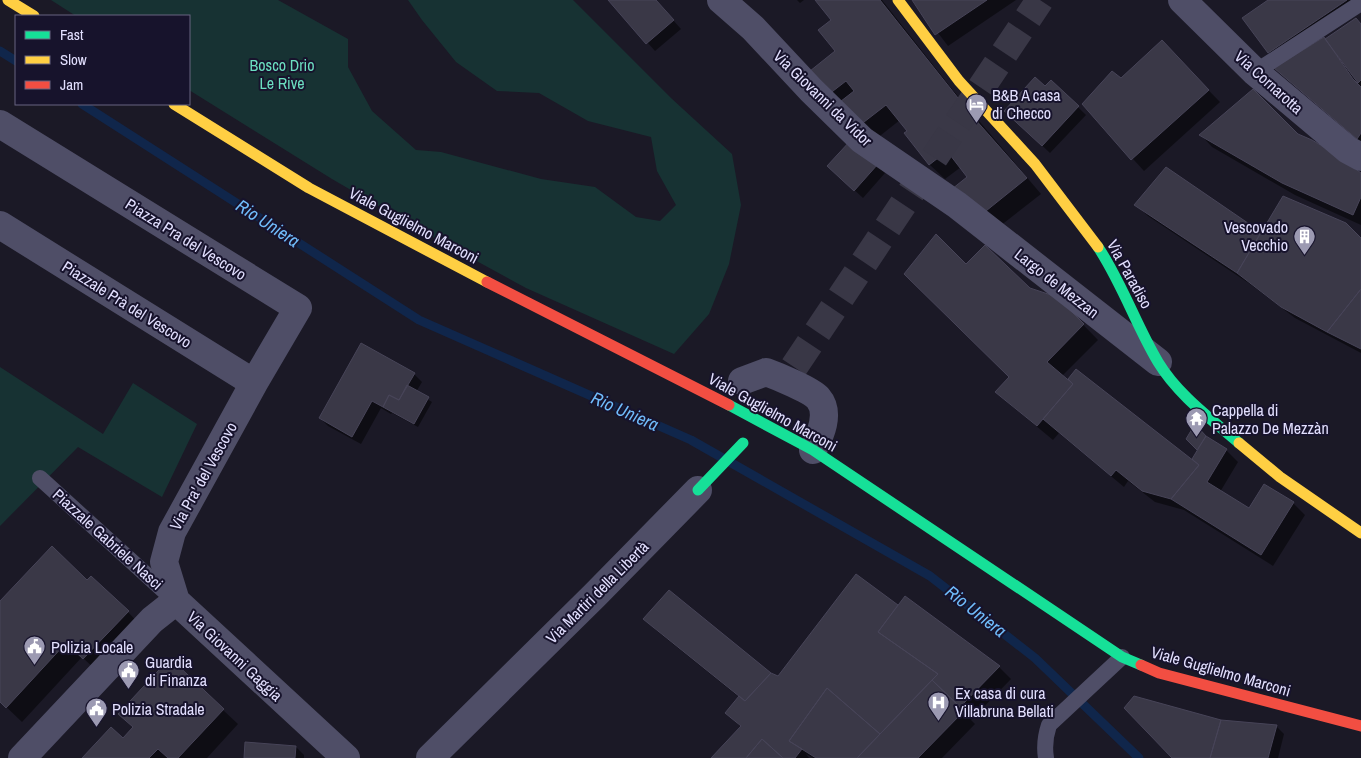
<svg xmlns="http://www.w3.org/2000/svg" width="1361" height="758" font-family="'Archivo Narrow',sans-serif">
	<rect width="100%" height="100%" fill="#1b1926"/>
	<path fill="#173233" d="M51 0H278L348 39V67L372 111 416 150 441 152 541 179 595 187 636 217 660 221 676 205 657 171 651 137 588 121 539 93 497 91 456 62 422 20 408 0H573L671 98 732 154 741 205 729 264 709 314 674 354 526 288 418 229 332 179 189 90V16H76Z
		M0 367 103 434 133 383 197 424 162 497 78 447 0 526Z"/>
	<path fill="#0007" d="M610 0H655L681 29 655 51Z
		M797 0H804L800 3Z
		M817 0H882L952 89 1041 194 991 233 969 177 961 167 945 179 930 165 905 134 909 131 900 120 871 143 825 97 837 51 833 20Z
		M913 0H1016L948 46Z
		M1271 0H1361L1277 60 1269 52Z
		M1361 24V142L1288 80 1326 40Z
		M1173 54 1220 102 1144 171 1083 104 1121 80Z
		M1051 81 1086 115 1050 153 1014 119Z
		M1201 135 1361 175V225L1295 195 1212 147Z
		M877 165 885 173 863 198 837 174Z
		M1166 168 1261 234 1361 239V353L1295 318 1250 284 1148 216 1136 205Z
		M966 266 1057 298 1098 340 1062 376 1068 381 1076 371 1192 461 1199 450 1188 439 1195 426 1206 438 1226 450 1238 462 1220 492 1249 510 1293 503 1305 515 1273 566 1184 510 1155 502 1128 481 1124 487 1059 433 1053 440 1012 406 997 392 1011 378Z
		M414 374 422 382 416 392 432 402 418 427 392 413 391 414 381 408 361 444 328 426 320 418Z
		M857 576 898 607 905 598 999 667 1011 679 971 720 975 724 942 758H813L806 754 809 758H713L741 727 727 713 739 697 657 631 645 619 779 678Z
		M88 582 128 612 142 627 99 673 82 657 22 722 0 701V603Z
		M223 710 238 724 207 758H84L123 740Z
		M1221 722 1276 726 1284 734 1278 758H1174Z
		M296 747 304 755V758H245Z"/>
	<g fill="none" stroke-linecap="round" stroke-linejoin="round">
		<path stroke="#10264b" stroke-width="9" d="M0 51 16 61
			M82 104 419 320 691 440 930 576 1035 658 1139 758"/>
	</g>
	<path fill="#3a3847" stroke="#474458" d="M608 0H656L674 20 646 44Z
		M815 0H880L974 118 1027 178 976 219 952 189 967 177 947 151 929 165 904 133 907 131 886 105 855 129 836 105 854 91 846 81 824 98 805 75 835 51 818 30 831 20Z
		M912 0H987L935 35Z
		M1268 0H1347L1268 53 1242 18Z
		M1356 18 1361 24V80L1358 83 1325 39Z
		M1324 37 1353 79 1361 87V133L1357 139 1274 68Z
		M1162 40 1209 90 1131 160 1082 104 1112 71 1121 78Z
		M1035 77 1045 86 1051 80 1079 106 1042 146 1004 111Z
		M1253 89 1298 134 1312 140 1337 155 1361 173V197L1353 215 1282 183 1199 135Z
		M851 140 878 164 854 191 827 166Z
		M1166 167 1261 232 1237 273 1134 205Z
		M1283 196 1346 223 1361 238V289L1327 332 1281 307 1237 273Z
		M936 234 966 264 985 245 1030 288 1057 297 1084 324 1047 362 1073 384 1037 426 995 392 1009 377 904 274Z
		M1361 289V349L1327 332Z
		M361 343 415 373 399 400 389 395 383 407 372 401 352 437 319 418Z
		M1076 369 1199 465 1171 499 1142 491 1116 470 1111 476 1043 419 1073 384 1068 379Z
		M407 385 429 397 414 424 383 407 389 395 399 400Z
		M1195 424 1206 436 1197 450 1186 439Z
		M1206 436 1227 449 1207 482 1249 508 1264 484 1294 502 1261 555 1171 499 1199 465 1192 459Z
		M52 546 87 580 91 576 129 611 83 659 66 643 6 708 0 702V601Z
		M856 574 898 605 878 632 938 674 880 734 827 688 789 741 802 749 795 758H783L762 739 746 758H711L741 726 725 713 739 696 745 701 771 673 778 676Z
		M669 590 771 673 745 701 643 619Z
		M905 596 1000 666 960 707 932 680 938 674 878 632Z
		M170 658 224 709 178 758H168L158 749 149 758H82L111 727 123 738 133 727 118 714Z
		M932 680 964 711 918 758H857Z
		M827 688 880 734 857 758H816L789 741Z
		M1134 696 1221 720 1210 758H1172L1124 708Z
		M1221 720 1277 725 1268 758H1210Z
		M762 739 783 758H746Z
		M245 742 296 746 295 758H244Z"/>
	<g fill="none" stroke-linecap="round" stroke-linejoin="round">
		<path stroke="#393746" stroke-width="28" stroke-dasharray="28 14" stroke-linecap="butt" d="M794 367 1040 0"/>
		<path stroke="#4f4e67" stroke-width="16" d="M1255 72 1361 3
			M40 478 172 598
			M1046 758C1044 746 1045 737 1049 725L1122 657"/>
		<path stroke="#4f4e67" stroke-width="28" d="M721 0 753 28 811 90 862 140 957 205 1158 362
			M1182 0 1255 72 1348 150 1361 157
			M0 124 298 308 254 383 172 532 164 562 176 601
			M0 225 254 383
			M742 381 766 372C777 376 811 390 818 398 831 413 820 436 813 450
			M22 758 152 620 176 601 346 758
			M430 758 595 595 698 490"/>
		<path stroke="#16e098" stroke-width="11" d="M1098 247C1122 283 1136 325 1158 362 1178 395 1210 418 1239 443
			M729 405 813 450 1122 657 1141 665
			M698 490 743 443"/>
		<path stroke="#ffcf43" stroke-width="11" d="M8 0 34 16
			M898 0 959 81 1035 164 1098 247
			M174 104 309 188 487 282
			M1239 443 1280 477 1361 533"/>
		<path stroke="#f24e42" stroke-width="11" d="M487 282 729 405
			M1141 665 1159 673 1361 726"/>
	</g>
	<defs>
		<symbol id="hotel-pin" viewBox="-11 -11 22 30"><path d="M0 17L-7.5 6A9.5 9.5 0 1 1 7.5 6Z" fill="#9c9ab2" stroke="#17132c"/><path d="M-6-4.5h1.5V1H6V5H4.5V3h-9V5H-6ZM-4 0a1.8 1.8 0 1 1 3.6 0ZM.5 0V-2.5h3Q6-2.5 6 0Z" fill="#fff"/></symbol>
		<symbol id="building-pin" viewBox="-11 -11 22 30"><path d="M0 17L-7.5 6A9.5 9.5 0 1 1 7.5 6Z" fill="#9c9ab2" stroke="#17132c"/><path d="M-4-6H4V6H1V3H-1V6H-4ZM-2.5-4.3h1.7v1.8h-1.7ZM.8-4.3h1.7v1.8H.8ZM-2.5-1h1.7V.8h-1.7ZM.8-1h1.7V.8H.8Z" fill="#fff"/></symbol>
		<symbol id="temple-pin" viewBox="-11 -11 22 30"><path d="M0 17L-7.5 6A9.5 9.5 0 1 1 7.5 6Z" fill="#9c9ab2" stroke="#17132c"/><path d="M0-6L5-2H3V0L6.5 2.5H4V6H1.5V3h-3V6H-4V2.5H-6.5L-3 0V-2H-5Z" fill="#fff"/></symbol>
		<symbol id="civic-pin" viewBox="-11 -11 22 30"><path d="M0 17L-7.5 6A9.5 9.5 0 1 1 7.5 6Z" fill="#9c9ab2" stroke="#17132c"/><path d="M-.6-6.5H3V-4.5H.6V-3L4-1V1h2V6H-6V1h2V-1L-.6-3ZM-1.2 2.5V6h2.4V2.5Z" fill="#fff"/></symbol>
		<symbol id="hospital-pin" viewBox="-11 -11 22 30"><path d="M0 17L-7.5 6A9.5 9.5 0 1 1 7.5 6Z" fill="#9c9ab2" stroke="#17132c"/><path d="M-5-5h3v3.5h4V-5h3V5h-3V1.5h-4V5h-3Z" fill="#fff"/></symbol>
	</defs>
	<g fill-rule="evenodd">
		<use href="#hotel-pin" x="964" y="92" width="25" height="34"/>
		<use href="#building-pin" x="1292" y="224" width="25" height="34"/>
		<use href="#temple-pin" x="1184" y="406" width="25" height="34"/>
		<use href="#civic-pin" x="22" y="634" width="25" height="34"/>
		<use href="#civic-pin" x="116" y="658" width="25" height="34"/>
		<use href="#hospital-pin" x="926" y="690" width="25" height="34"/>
		<use href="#civic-pin" x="84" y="696" width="25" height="34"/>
	</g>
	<g text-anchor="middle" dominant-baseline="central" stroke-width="4" stroke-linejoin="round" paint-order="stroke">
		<g font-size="16" fill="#6bdec0" stroke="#17132c">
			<text x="282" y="65">Bosco Drio<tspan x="282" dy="18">Le Rive</tspan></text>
		</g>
		<g font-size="16" fill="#e2dffe" stroke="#17132c">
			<text transform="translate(1269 82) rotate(42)">Via Cornarotta</text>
			<text transform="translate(823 98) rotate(44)">Via Giovanni da Vidor</text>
			<text transform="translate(414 225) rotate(28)">Viale Guglielmo Marconi</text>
			<text transform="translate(186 239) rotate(32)">Piazza Pra del Vescovo</text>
			<text transform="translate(1130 274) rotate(61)">Via Paradiso</text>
			<text transform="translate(1057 283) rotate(38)">Largo de Mezzan</text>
			<text transform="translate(127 304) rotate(32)">Piazzale Prà del Vescovo</text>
			<text transform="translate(773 412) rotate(29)">Viale Guglielmo Marconi</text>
			<text transform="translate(203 476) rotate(-61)">Via Pra' del Vescovo</text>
			<text transform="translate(108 539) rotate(42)">Piazzale Gabriele Nasci</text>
			<text transform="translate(597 592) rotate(-45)">Via Martiri della Libertà</text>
			<text transform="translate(235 656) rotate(43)">Via Giovanni Gaggia</text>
			<text transform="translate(1221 671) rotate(16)">Viale Guglielmo Marconi</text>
		</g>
		<g font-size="16" fill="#e2dffe" stroke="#17132c" text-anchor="start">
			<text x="992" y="95">B&amp;B A casa<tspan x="992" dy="18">di Checco</tspan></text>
			<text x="1288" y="227" text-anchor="end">Vescovado<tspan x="1288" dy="18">Vecchio</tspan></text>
			<text x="1212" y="410">Cappella di<tspan x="1212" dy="18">Palazzo De Mezzàn</tspan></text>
			<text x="51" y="647">Polizia Locale</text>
			<text x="145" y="662">Guardia<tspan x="145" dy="18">di Finanza</tspan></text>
			<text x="955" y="693">Ex casa di cura<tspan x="955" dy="18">Villabruna Bellati</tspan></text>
			<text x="112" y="709">Polizia Stradale</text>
		</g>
		<g font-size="18" font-style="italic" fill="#70bcfb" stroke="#17132c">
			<text transform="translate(268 223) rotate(33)">Rio Uniera</text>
			<text transform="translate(625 411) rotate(24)">Rio Uniera</text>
			<text transform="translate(976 611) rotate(38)">Rio Uniera</text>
		</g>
	</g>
	<rect x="15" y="15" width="175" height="90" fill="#17132c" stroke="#686580"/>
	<rect x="25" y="31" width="25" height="8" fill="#16e098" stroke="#686580"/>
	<text x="60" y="40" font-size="15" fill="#e2dffe">Fast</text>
	<rect x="25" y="56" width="25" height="8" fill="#ffcf43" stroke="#686580"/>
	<text x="60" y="65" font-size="15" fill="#e2dffe">Slow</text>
	<rect x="25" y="81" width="25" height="8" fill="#f24e42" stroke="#686580"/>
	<text x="60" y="90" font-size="15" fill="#e2dffe">Jam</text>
</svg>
